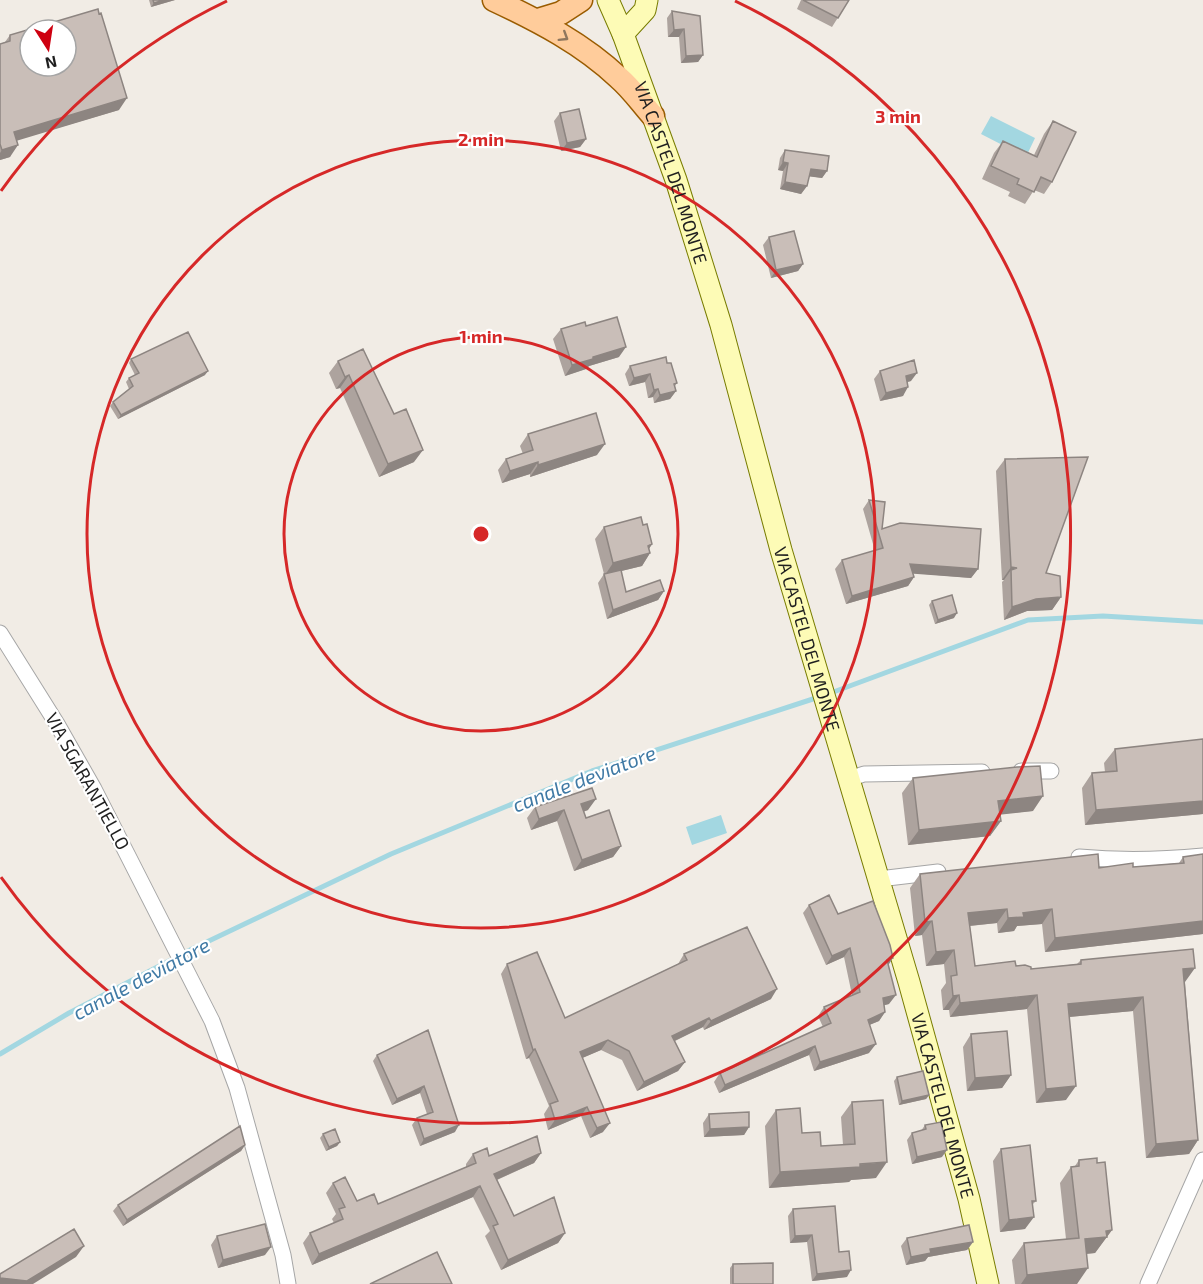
<svg xmlns="http://www.w3.org/2000/svg" width="1203" height="1284" font-family="'Exo 2',sans-serif">
	<rect width="100%" height="100%" fill="#f1ece5"/>
	<path fill="#a3d7e1" d="M991 116 1035 138 1026 157 981 134Z
		M721 815 727 833 692 845 686 827Z"/>
	<g fill="none" stroke-linecap="round" stroke-linejoin="round">
		<path stroke="#a3d7e1" stroke-width="5" d="M828 694 1028 620 1103 616 1203 622
			M0 1054 69 1013 192 949 391 854 592 771 819 697"/>
		<defs>
			<path id="street" d="M0 633 57 724 94 789 212 1021 237 1088 283 1255 288 1284
				M1021 771H1051
				M849 779 864 774 982 772
				M1079 857C1121 861 1161 860 1203 856
				M879 879 938 872
				M1148 1284 1203 1160"/>
			<g id="secondary">
				<path id="s1" d="M608 0 623 34 676 180 721 325 781 550 909 982 969 1199 988 1284"/>
				<path d="M623 34 645 10 647 0"/>
			</g>
			<path id="primary" d="M494 0C539 21 583 44 619 78 632 89 642 104 653 116
				M538 20 561 13 581 0"/>
		</defs>
		<use href="#street" stroke="#a6a6a6" stroke-width="17"/>
		<use href="#secondary" stroke="#787c00" stroke-width="23"/>
		<use href="#primary" stroke="#9a5c00" stroke-width="25"/>
		<use href="#street" stroke="#fff" stroke-width="15"/>
		<use href="#secondary" stroke="#fdfbb6" stroke-width="21"/>
		<use href="#primary" stroke="#ffcc9b" stroke-width="22"/>
	</g>
	<path fill="#ada39e" d="M149 0H175L151 7Z
		M801 0H849L832 27 797 9Z
		M672 11 703 55 698 62 681 63 679 37H668L667 18Z
		M10 35 119 110 16 140 10 157 0 160V44L5 42Z
		M560 113 586 139 580 147 561 151 554 121Z
		M1053 121 1052 182 1044 194 1034 190 1025 204 1008 196 1010 192 982 179 994 153 1003 141 1034 155 1044 134Z
		M785 150 827 171 822 178 809 176 807 186 801 194 780 189 783 171 778 170 780 158Z
		M769 237 803 264 798 271 771 278 763 245Z
		M586 326 619 357 589 366 586 369 565 376 553 339 561 329Z
		M131 359 205 375 118 419 110 406 113 402 129 389 126 382 129 378 135 375 129 363Z
		M338 361 414 462 379 477 340 388 336 389 329 373Z
		M667 363 677 383 675 386 676 391 670 399 654 403 653 397 648 398 645 382 629 386 625 374 630 366Z
		M880 371 911 381 907 382 903 396 880 401 874 379Z
		M528 434 597 455 530 477V474L502 483 498 470 506 459 523 454 520 446Z
		M1005 459 1046 573 1061 597 1052 610 1027 611 1004 620 1002 582 1004 580H1002L996 471Z
		M869 500 882 529 978 569 971 578 913 573 914 577 908 586 846 604 835 569 842 560 875 551 863 509Z
		M643 525 652 544 649 549 650 553 642 566 621 571 626 592 664 591 658 600 607 619 598 583 604 574 595 539 604 527Z
		M932 601 954 618 935 624 929 605Z
		M1203 742V814L1085 825 1082 788 1092 773 1105 772 1104 763 1115 749Z
		M913 778 1033 811 1000 814 1001 821 990 836 908 845 902 793Z
		M535 807 588 810 583 812 586 818 621 846 613 857 574 871 557 821 531 830 527 818Z
		M1203 854V934L1045 952 1042 924 1017 926 1014 931 998 933 997 923 970 926 975 966H1016L1031 969 1077 964 1081 960 1185 982 1198 1140 1189 1154 1146 1158 1133 1011 1069 1017 1066 1100 1036 1103 1027 1009 950 1017 949 1010H943L941 990 946 983 944 964 926 966 922 935 915 936 910 888 920 874 1133 867 1179 863 1183 857Z
		M809 905 838 914 888 965 889 1004 884 1005 885 1012 879 1021 869 1025V1053L814 1071 809 1055 719 1093 714 1082 720 1073 823 1027 818 1016 824 1007 852 995 844 957 826 965 803 913Z
		M684 954 771 999 704 1030 703 1027 675 1041 685 1062 678 1071 637 1091 622 1060 601 1050 582 1058 603 1132 590 1138 581 1116 548 1130 544 1114 549 1106 529 1058 526 1059 501 974 507 964 565 1018 678 964Z
		M428 1030 455 1132 420 1146 412 1125 417 1118 427 1114 420 1093 392 1105 373 1061 377 1055Z
		M971 1034 1011 1075 1002 1088 967 1091 963 1047Z
		M897 1077 929 1095 926 1099 899 1105 894 1081Z
		M852 1102 876 1178 851 1180 849 1182 769 1188 765 1126 776 1110 802 1133 821 1146 843 1145 841 1117Z
		M709 1114 749 1127 744 1135 704 1137 703 1123Z
		M925 1125 942 1157 912 1164 907 1140 912 1133 921 1131Z
		M323 1134 340 1142 337 1146 326 1151 320 1138Z
		M245 1145 241 1151 123 1226 113 1211 118 1205Z
		M1001 1149 1036 1201 1032 1205 1025 1229 1000 1232 993 1161Z
		M541 1153 534 1163 497 1180 514 1216 565 1233 558 1243 501 1270 485 1236 490 1231 473 1197 312 1265 303 1243 310 1233 334 1223 332 1219 336 1214 326 1193 333 1183 357 1201 378 1204 466 1167V1164L473 1154 489 1156Z
		M1079 1160 1112 1230 1095 1253 1086 1254 1077 1284H1015L1012 1260 1024 1243 1066 1239 1060 1183 1071 1167 1075 1166Z
		M793 1209 839 1252 847 1277 812 1281 807 1242 790 1243 788 1216Z
		M217 1236 265 1255 218 1268 211 1245Z
		M907 1238 973 1242 967 1250 928 1257 925 1261 906 1265 901 1246Z
		M733 1264 773 1284H730V1268Z"/>
	<path fill="#8d8581" d="M164 0H175L151 7 154 3Z
		M684 29 679 37H668L674 30Z
		M703 55 698 62 681 63 686 56Z
		M127 98 119 110 6 144 14 132Z
		M586 139 580 147 561 151 567 143Z
		M18 145 10 157 0 160V153L2 150Z
		M783 162 788 163 783 171 778 170Z
		M811 169 827 171 822 178 806 176Z
		M785 182 807 186 801 194 780 189Z
		M803 264 798 271 771 278 776 270Z
		M626 347 619 357 589 366 586 369 565 376 572 365 593 357Z
		M208 371 205 375 118 419 121 415Z
		M917 373 911 381 900 384 906 376Z
		M650 374 645 382 629 386 634 378Z
		M349 375 340 388 336 389 345 377Z
		M908 387 903 396 880 401 886 393Z
		M658 389 653 397 648 398 654 390Z
		M676 391 670 399 654 403 660 395Z
		M605 444 597 455 530 477 538 465Z
		M423 450 414 462 379 477 388 464Z
		M538 462 530 474 502 483 510 471Z
		M652 544 645 555 650 553 642 566 605 575 613 563Z
		M910 564 978 569 971 578 904 573Z
		M1011 567 1017 568 1011 570 1004 580H1002Z
		M914 577 908 586 846 604 852 596Z
		M664 591 658 600 607 619 613 610Z
		M1061 597 1052 610 1027 611 1004 620 1012 607 1036 599Z
		M957 613 954 618 935 624 938 620Z
		M1043 796 1033 811 988 816 998 801Z
		M596 799 588 810 573 815 581 804Z
		M1203 801V814L1085 825 1096 810Z
		M564 810 557 821 531 830 539 819Z
		M1001 821 990 836 908 845 919 830Z
		M621 846 613 857 574 871 582 860Z
		M1007 909 997 923 958 927 968 913Z
		M1052 909 1042 924 1017 926 1014 931 998 933 1008 918 1023 913Z
		M932 921 922 935 915 936 925 922Z
		M1203 921V934L1045 952 1055 938Z
		M850 948 844 957 826 965 832 956Z
		M954 950 944 964 926 966 936 952Z
		M893 958 887 967V960Z
		M1195 968 1185 982 1173 984 1183 969Z
		M777 989 771 999 704 1030 711 1021Z
		M896 995 889 1004 877 1007 883 998Z
		M959 995 949 1010H943L953 996Z
		M1037 995 1027 1009 950 1017 960 1003Z
		M1143 997 1133 1011 1058 1018 1068 1004Z
		M885 1012 879 1021 862 1028 868 1020Z
		M709 1018 703 1027 666 1045 672 1036Z
		M608 1040 601 1050 573 1062 580 1052Z
		M876 1044 869 1053 814 1071 820 1062Z
		M815 1046 809 1055 719 1093 725 1085Z
		M535 1049 529 1058 526 1059 533 1050Z
		M685 1062 678 1071 637 1091 644 1082Z
		M1011 1075 1002 1088 967 1091 975 1078Z
		M424 1086 420 1093 392 1105 397 1099Z
		M1076 1086 1066 1100 1036 1103 1046 1089Z
		M929 1095 926 1099 899 1105 902 1101Z
		M587 1107 581 1116 548 1130 555 1120Z
		M610 1123 603 1132 590 1138 597 1128Z
		M459 1125 455 1132 420 1146 424 1139Z
		M749 1127 744 1135 704 1137 710 1129Z
		M1198 1140 1189 1154 1146 1158 1156 1144Z
		M340 1142 337 1146 326 1151 329 1147Z
		M245 1145 241 1151 123 1226 127 1220Z
		M947 1150 942 1157 912 1164 917 1157Z
		M541 1153 534 1163 487 1184 494 1174Z
		M887 1162 876 1178 851 1180 849 1182 769 1188 780 1172Z
		M480 1186 473 1197 312 1265 319 1254Z
		M1034 1217 1025 1229 1000 1232 1009 1220Z
		M1112 1230 1095 1253 1073 1255 1085 1239 1106 1231Z
		M565 1233 558 1243 501 1270 508 1260Z
		M812 1235 807 1242 790 1243 795 1236Z
		M973 1242 967 1250 928 1257 925 1261 906 1265 911 1257 930 1249Z
		M84 1246 76 1257 33 1284H0V1278Z
		M271 1247 265 1255 218 1268 223 1260Z
		M1088 1268 1077 1284H1021L1027 1275Z
		M851 1270 847 1277 812 1281 817 1274Z"/>
	<path fill="#c9beb8" stroke="#8d8581" stroke-width="1.5" fill-rule="evenodd" d="M153 0H164L154 3Z
		M803 0H849L838 18Z
		M98 9 99 14 101 13 127 98 14 132 18 145 2 150 0 144V44L10 41V35ZM30 30H66V66H30Z
		M672 11 700 16 703 55 686 56 684 29 674 30Z
		M579 109 586 139 567 143 560 113Z
		M1053 121 1076 132 1052 182 1041 177 1034 192 1017 184 1019 179 991 166 1003 141 1037 157Z
		M785 150 829 156 827 171 811 169 807 186 785 182 788 163 783 162Z
		M794 231 803 264 776 270 769 237Z
		M617 317 626 347 593 357V359L572 365 561 329 585 322 586 326Z
		M188 332 208 371 121 415 113 402 133 386 129 378 139 373 131 359Z
		M363 349 394 414 406 409 423 450 388 464 349 375 345 377 338 361Z
		M666 357 667 363H671L677 383 674 384 676 391 660 395 658 389 654 390 650 374 634 378 630 366Z
		M914 360 917 373 906 376 908 387 886 393 880 371Z
		M596 413 605 444 538 465V462L510 471 506 459 533 450 528 434Z
		M1088 457 1046 573 1060 576 1061 597 1036 599 1012 607 1011 570 1017 568 1011 567 1005 459Z
		M869 500 885 502 882 529 900 523 981 529 978 569 910 564 914 577 852 596 842 560 883 548Z
		M641 517 643 525 647 524 652 544 648 546 650 553 613 563 604 527Z
		M621 570 626 592 660 580 664 591 613 610 604 574Z
		M952 595 957 613 938 620 932 601Z
		M1203 739V801L1096 810 1092 773 1117 771 1115 749Z
		M1040 766 1043 796 998 801 1001 821 919 830 913 778 1017 767Z
		M592 788 596 799 581 804 586 818 609 810 621 846 582 860 564 810 539 819 535 807Z
		M1098 854 1099 868 1133 863V867L1184 863 1183 857 1203 854V921L1055 938 1052 909 1023 913 1024 917 1008 918 1007 909 968 913 975 966 1015 961 1016 966 1025 965 1031 967V969L1081 964V960L1193 949 1195 968 1183 969 1198 1140 1156 1144 1143 997 1068 1004 1076 1086 1046 1089 1037 995 960 1003 959 995 953 996 951 976 957 975 954 950 936 952 932 921 925 922 920 874Z
		M829 895 838 914 873 901 890 945 893 958 887 960 896 995 883 998 885 1012 868 1020 876 1044 820 1062 815 1046 725 1085 720 1073 831 1023 824 1007 860 992 850 948 832 956 809 905Z
		M747 927 777 989 711 1021 709 1018 672 1036 685 1062 644 1082 629 1051 608 1040 580 1052 610 1123 597 1128 587 1107 555 1120 550 1104 558 1101 535 1049 533 1050 507 964 537 952 565 1018 687 960 684 954Z
		M428 1030 459 1125 424 1139 417 1118 433 1112 424 1086 397 1099 377 1055Z
		M1007 1031 1011 1075 975 1078 971 1034Z
		M923 1071 929 1095 902 1101 897 1077Z
		M883 1100 887 1162 860 1164V1167L780 1172 776 1110 800 1108 802 1133 820 1132 821 1146 855 1144 852 1102Z
		M749 1112V1127L710 1129 709 1114Z
		M941 1122 947 1150 917 1157 912 1133 926 1129 925 1125Z
		M240 1126 245 1145 127 1220 118 1205Z
		M335 1129 340 1142 329 1147 323 1134Z
		M537 1136 541 1153 494 1174 514 1216 554 1197 565 1233 508 1260 493 1226 498 1224 480 1186 319 1254 310 1233 343 1219 339 1209 345 1207 333 1183 345 1177 357 1201 374 1194 378 1204 476 1163 473 1154 487 1148 489 1156Z
		M1030 1145 1036 1201H1032L1034 1217 1009 1220 1001 1149Z
		M1097 1158V1163L1105 1162 1112 1230 1106 1231 1107 1237 1085 1239 1088 1268 1027 1275 1024 1243 1079 1238 1071 1167 1079 1166V1160Z
		M835 1206 839 1252 849 1251 851 1270 817 1274 812 1235 795 1236 793 1209Z
		M265 1224 271 1247 223 1260 217 1236Z
		M969 1225 973 1242 930 1249 931 1253 911 1257 907 1238Z
		M74 1229 84 1246 27 1281 0 1278V1274Z
		M437 1252 452 1284H370Z
		M773 1263V1284H733V1264Z"/>
	<defs><path id="oneway-chevron" d="M-2-3.5L2.5 0L-2 3.5" fill="none" stroke-width="1.6" stroke-linecap="round" stroke-linejoin="round" transform="scale(1.5)"/></defs>
	<use stroke="#8f765d" href="#oneway-chevron" transform="translate(564 37) rotate(32)"/>
	<g fill="none" stroke="#d62828" stroke-width="3">
		<circle cx="481" cy="534" r="197"/>
		<circle cx="481" cy="534" r="394"/>
		<path d="M1 191A590 590 0 0 1 227 1M735 1A590 590 0 1 1 1 877"/>
	</g>
	<g text-anchor="middle" dominant-baseline="central" stroke-width="4.5" stroke-linejoin="round" paint-order="stroke">
		<g font-size="18" fill="#1f1f1f" stroke="#fff">
			<text stroke="none"><textPath href="#s1" startOffset="184">VIA CASTEL DEL MONTE</textPath></text>
			<text stroke="none"><textPath href="#s1" startOffset="670">VIA CASTEL DEL MONTE</textPath></text>
			<text transform="translate(88 781) rotate(61)">VIA SGARANTIELLO</text>
			<text stroke="none"><textPath href="#s1" startOffset="1156">VIA CASTEL DEL MONTE</textPath></text>
		</g>
		<g font-size="20" font-style="italic" fill="#407aa5" stroke="#fff">
			<text transform="translate(584 778) rotate(-21)">canale deviatore</text>
			<text transform="translate(141 978) rotate(-28)">canale deviatore</text>
		</g>
	</g>
	<circle cx="481" cy="534" r="9" fill="#d62828" stroke="#fff" stroke-width="3"/>
	<g font-size="18" text-anchor="middle" font-weight="bold" fill="#d62828" stroke="#fff" stroke-width="4.5" stroke-linejoin="round" paint-order="stroke">
		<text x="898" y="123">3 min</text>
		<text x="481" y="146">2 min</text>
		<text x="481" y="343">1 min</text>
	</g>
	<g transform="translate(48 48) rotate(168)"><circle r="28" fill="#ffffff" stroke="#a5a5a5" stroke-width="1.5"/>
	<path d="M0-4.5L10 22L0 15L-10 22Z" fill="#ce0010"/>
	<text y="-9" font-size="16" font-weight="bold" text-anchor="middle" fill="#1f1f1f">N</text>
	</g>
</svg>
